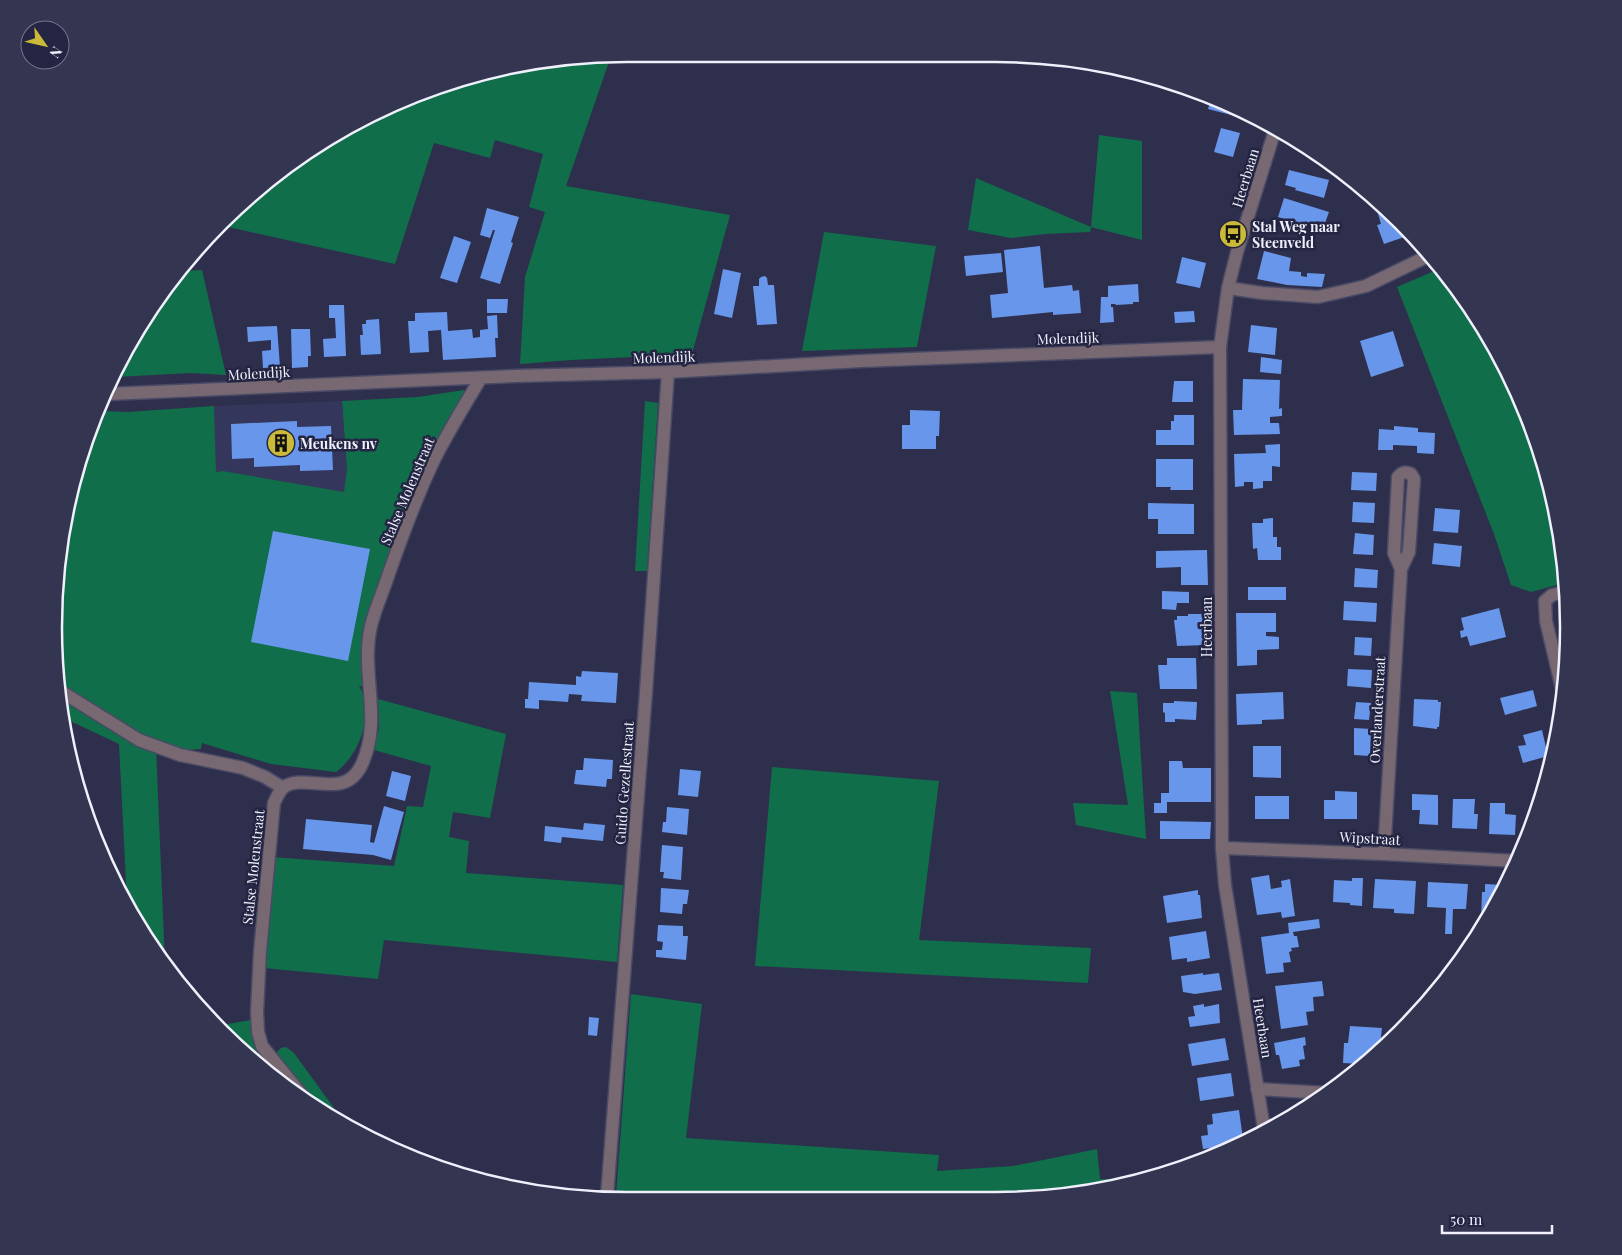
<svg xmlns="http://www.w3.org/2000/svg" width="1622" height="1255" font-family="'Playfair Display',serif">
	<rect width="100%" height="100%" fill="#2e2f4d"/>
	<path fill="#35365b" d="M342 401 347 469 344 493 223 471 215 472 214 406Z"/>
	<path fill="#106e4a" d="M611 56 566 186 730 215 692 354 571 360 520 364 525 277 545 212 529 207 543 154 495 140 490 158 434 143 395 264 219 225 340 131 479 73Z
		M1099 135 1142 141V240L1091 227 1090 232 1045 234 1011 238 968 230 976 178 1091 227Z
		M824 232 936 246 917 347 802 351Z
		M1439 269 1472 309 1525 408 1557 516 1564 583 1531 592 1511 585 1494 534 1397 287Z
		M202 270 226 375 190 373 116 377 130 341 184 271Z
		M464 390 465 398 372 606 366 687 359 686C376 711 359 756 336 772L271 764 202 743 201 749 185 750 156 747 165 964 150 946 127 902 119 744 66 719 54 628 58 612 56 611 73 479 102 411 128 412 214 406 216 472 223 471 344 492 347 469 342 401 418 397Z
		M645 401 658 403 647 571H635Z
		M1110 691 1137 693 1146 839 1076 825 1073 803 1128 805Z
		M378 699 506 734 490 818 453 812 449 837 469 841 466 873 623 885 617 962 384 940 378 979 264 968 272 857 394 866 407 806 423 807 431 766 374 750 379 728Z
		M772 767 939 781 919 940 1091 948 1088 983 755 966Z
		M631 994 702 1004 686 1138 939 1155 937 1171 1013 1166 1097 1149 1100 1179 1138 1180 1069 1196H616Z
		M251 1020 254 1044 267 1062 281 1048 286 1047 294 1053 334 1108 342 1122 309 1105 222 1033 216 1026Z"/>
	<path fill="#6796ea" d="M1211 99 1245 112 1243 118 1208 109Z
		M1221 128 1240 133 1233 157 1214 152Z
		M1289 170 1329 180 1324 198 1295 190 1296 188 1285 185Z
		M1284 198 1329 212 1325 223 1317 221 1315 226 1304 223V225L1278 217Z
		M1381 205 1400 222 1410 235 1384 244 1377 225 1381 224 1376 207Z
		M487 208 519 217 511 242 513 243 500 284 480 278 495 230H493L490 238 480 235Z
		M454 236 471 242 457 283 440 278Z
		M1040 246 1044 288 1072 285 1073 291 1079 290 1081 313 1053 315V312L992 318 990 295 1008 293 1004 250Z
		M1264 251 1291 258 1289 271 1301 272V276L1307 277V273L1325 274 1322 287 1287 285 1257 279Z
		M1001 253 1003 272 966 276 964 256Z
		M1182 257 1206 263 1200 288 1176 283Z
		M723 269 741 273 732 318 714 314Z
		M765 276 767 278 768 285H774L777 324 757 325 753 286H759V279L761 277Z
		M1138 284 1139 302H1133V304L1116 305 1115 304H1111V307H1113L1114 322 1100 323 1101 297H1108V286Z
		M487 299H508L507 313H487Z
		M329 305H344L346 356 324 357 323 339 336 338 335 318H329Z
		M1194 311 1195 322 1175 323 1174 312Z
		M447 312 448 331 472 329 473 338 480 337V330L488 329 487 316 497 315 498 338H495L496 357 443 360 441 330 428 331 429 352 410 353 408 321H415V313Z
		M379 319 381 354 361 355 360 335H363L362 324H366V320Z
		M1251 325 1277 328 1275 355 1248 352Z
		M277 326 280 367 263 368 262 351 271 350V340L248 342 247 327Z
		M291 329H310L311 356H308V367L292 368Z
		M1393 331 1404 366 1371 377 1360 341Z
		M1261 357 1282 360 1281 374 1260 372Z
		M1243 379 1280 380 1279 409 1282 408V416L1270 417V423H1279L1280 434 1234 435 1233 410H1242Z
		M1174 381H1193V402H1172Z
		M910 410 940 411 939 436H936V449H902V425H910Z
		M1174 415H1194V445H1156V430H1171V421H1174Z
		M297 421V427L331 426 333 470 300 471V465L254 467V458L232 459 231 424Z
		M1394 426 1418 428V432L1435 433 1434 454 1417 453V446L1393 445V450H1378L1379 429 1394 430Z
		M1280 444V467L1272 466V481H1263V488L1253 489V482H1244V486L1235 487 1234 454 1266 453 1265 445Z
		M1156 459H1193V490H1170L1171 487H1156Z
		M1352 472 1377 473 1376 491 1351 490Z
		M1353 502 1375 503 1374 523 1352 522Z
		M1148 503 1194 504V534H1158V519H1148Z
		M1435 508 1460 510 1458 533 1433 531Z
		M1273 518V537H1277V547H1281V560H1258L1257 548 1253 549 1252 523H1263V519Z
		M273 531 370 549 348 661 251 642Z
		M1355 533 1374 535 1373 555 1353 554Z
		M1434 543 1462 546 1460 567 1432 564Z
		M1207 550 1208 585H1181V567L1156 568V551Z
		M1355 568 1378 570 1377 588 1354 587Z
		M1248 587H1286V600H1248Z
		M1162 591 1189 592V603H1177L1176 610 1162 609Z
		M1344 601 1377 603 1376 622 1343 620Z
		M1499 608 1506 637 1470 646 1467 636 1461 638 1460 631 1464 630 1461 618Z
		M1236 613H1276V632H1266V636L1279 637V649L1257 650V665L1237 666Z
		M1188 614H1208L1209 645 1177 646 1174 620H1177V616H1188Z
		M1355 637 1372 638 1371 656 1354 655Z
		M1167 658H1196L1197 689H1160L1158 665H1167Z
		M1348 669 1372 670 1371 688 1347 686Z
		M582 671 618 673 616 703 581 701 582 695 569 694 568 702 539 700V709L525 708V699H528L529 682 576 685V676L581 677Z
		M1533 690 1537 706 1505 715 1500 698Z
		M1283 692 1284 719 1262 720V724L1237 725 1236 694Z
		M1414 699 1438 700V702H1441L1439 727H1437V729L1413 726Z
		M1174 701 1197 702 1196 720 1175 719V722H1165V713L1163 712V703H1174Z
		M1356 702 1371 703 1369 720 1354 719Z
		M1354 728 1371 729 1370 756 1354 755Z
		M1542 730 1548 756 1523 763 1518 746 1526 745 1523 735Z
		M1253 746H1281V778L1253 777Z
		M584 758 613 760 612 779H607L606 787 574 784 576 770H583Z
		M1169 761H1182L1183 768H1211V802H1167V813H1154V803H1161V793H1169Z
		M680 769 701 771 698 797 678 795Z
		M392 771 411 776 405 801 386 796Z
		M1335 791 1357 792V819H1324V800H1335Z
		M1412 794 1438 795V825L1419 824 1420 810H1412Z
		M1255 796H1289V819H1255Z
		M1453 799H1475L1474 814H1478L1477 829 1452 828Z
		M1531 802H1538L1531 827H1530Z
		M1490 803H1505V814L1516 815 1515 835 1489 834Z
		M384 806 404 812 391 860 373 855 303 849 306 819 372 825 370 842 374 843Z
		M667 807 689 809 687 835 662 832 663 822H666Z
		M1160 821 1211 822 1210 839H1160Z
		M584 823 605 825 603 841 562 837 561 843 544 841 545 826 583 830Z
		M662 845 683 847 681 880 663 878 664 872H660Z
		M1269 875 1271 889 1282 887 1281 881 1290 879 1295 916 1282 918 1281 912 1257 915 1251 878Z
		M1352 878H1363L1362 906 1350 905V903L1333 902 1334 880 1352 881Z
		M1375 879 1416 881 1414 914 1394 913V909L1373 908Z
		M1428 882 1468 884 1466 909H1453L1452 934H1445L1446 908 1427 907Z
		M1485 884 1504 885 1485 921H1481L1482 892H1485Z
		M661 888 689 890 687 904H683L682 914 660 912Z
		M1198 890V895H1200L1202 918 1167 923 1163 896Z
		M1319 919 1320 928 1293 932 1294 936H1297L1299 947 1291 948 1292 951 1289 952 1291 962 1283 963 1284 972 1266 974 1261 937 1289 933 1288 923Z
		M658 925 683 926V936H688L686 960 656 957V950H662L663 942 657 941Z
		M1206 931 1210 958 1187 962V958L1172 960 1169 937Z
		M1203 973V975L1219 973 1222 990 1195 994 1183 992 1181 976Z
		M1322 981 1324 996 1313 997 1314 1011 1306 1012 1308 1025 1281 1029 1275 986Z
		M1204 1004V1007L1219 1004 1220 1023 1190 1027 1188 1017 1195 1016 1193 1006Z
		M589 1017 599 1018 597 1036 588 1035Z
		M1398 1022H1409L1398 1035Z
		M1350 1026 1382 1028 1380 1045 1385 1046 1362 1064 1343 1063 1344 1043H1348Z
		M1305 1037 1306 1045 1303 1046 1305 1059 1299 1060 1300 1066 1282 1069 1279 1055H1276L1274 1043Z
		M1225 1038 1229 1060 1192 1066 1188 1044Z
		M1231 1073 1234 1096 1200 1101 1197 1078Z
		M1239 1110 1243 1139 1232 1145 1203 1149 1201 1136 1208 1135 1207 1125 1213 1124 1212 1114Z"/>
	<g fill="none" stroke-linecap="round" stroke-linejoin="round">
		<defs>
			<path id="minor" d="M1228 288 1262 293 1318 297 1366 286 1428 256
				M108 394 515 376 668 372 861 361 1220 347
				M1562 689 1546 621 1545 601 1552 595 1565 592
				M62 692 139 740 180 755 243 768 265 777 283 788
				M1222 848 1384 854 1517 861
				M1384 854 1401 569 1409 552 1414 479 1411 474C1405 471 1402 472 1398 477L1394 553 1401 569
				M1257 1089 1327 1093
				M310 1105 262 1046 258 1032 257 1012 260 952 274 803C277 797 279 791 284 787 306 772 345 802 362 764 383 718 360 672 371 626 375 609 383 592 388 576 402 536 417 494 436 456 450 429 465 404 481 378
				M607 1196 646 692 668 372"/>
			<path id="tertiary" d="M1264 1129 1225 885 1222 848 1220 347 1228 288 1237 252 1275 130"/>
		</defs>
		<use href="#minor" stroke="#494a66" stroke-width="15"/>
		<use href="#tertiary" stroke="#494a66" stroke-width="15"/>
		<use href="#minor" stroke="#776871" stroke-width="12"/>
		<use href="#tertiary" stroke="#776871" stroke-width="12"/>
	</g>
	<defs>
		<symbol id="bus-disc" viewBox="-11 -11 22 22"><circle r="9.5" fill="#cbb939" stroke="#242542"/><path d="M-5-6H5V4H4V6H2V4H-2V6H-4V4H-5ZM-3.5-4V0h7V-4ZM-3.5 1.2v1.5H-2V1.2ZM2 1.2v1.5H3.5V1.2Z" fill="#111"/></symbol>
		<symbol id="building-disc" viewBox="-11 -11 22 22"><circle r="9.5" fill="#cbb939" stroke="#242542"/><path d="M-4-6H4V6H1V3H-1V6H-4ZM-2.5-4.3h1.7v1.8h-1.7ZM.8-4.3h1.7v1.8H.8ZM-2.5-1h1.7V.8h-1.7ZM.8-1h1.7V.8H.8Z" fill="#111"/></symbol>
	</defs>
	<g fill-rule="evenodd">
		<use href="#bus-disc" x="1217" y="218" width="32" height="32"/>
		<use href="#building-disc" x="265" y="427" width="32" height="32"/>
	</g>
	<g text-anchor="middle" dominant-baseline="central" stroke-width="5" stroke-linejoin="round" paint-order="stroke">
		<g font-size="14" fill="#eff0fc" stroke="#242542">
			<text transform="translate(1245 178) rotate(-73)">Heerbaan</text>
			<text transform="translate(1068 338) rotate(-2)">Molendijk</text>
			<text transform="translate(664 357) rotate(-2)">Molendijk</text>
			<text transform="translate(259 373) rotate(-3)">Molendijk</text>
			<text transform="translate(407 491) rotate(-67)">Stalse Molenstraat</text>
			<text transform="translate(1206 627) rotate(-90)">Heerbaan</text>
			<text transform="translate(1377 710) rotate(-87)">Overlanderstraat</text>
			<text transform="translate(624 783) rotate(-86)">Guido Gezellestraat</text>
			<text transform="translate(1370 838) rotate(3)">Wipstraat</text>
			<text transform="translate(253 867) rotate(-84)">Stalse Molenstraat</text>
			<text transform="translate(1263 1028) rotate(81)">Heerbaan</text>
		</g>
		<g font-size="14" font-weight="bold" fill="#eff0fc" stroke="#242542" text-anchor="start">
			<text x="1252" y="226">Stal Weg naar<tspan x="1252" dy="16">Steenveld</tspan></text>
			<text x="300" y="443">Meukens nv</text>
		</g>
	</g>
	<path d="M0 0H1622V1255H0ZM627 62H995A565 565 0 0 1 1560 627V627A565 565 0 0 1 995 1192H627A565 565 0 0 1 62 627V627A565 565 0 0 1 627 62Z" fill="#343551" fill-rule="evenodd"/>
	<path fill="none" stroke="#eff0fc" stroke-width="2.5" d="M627 62H995A565 565 0 0 1 1560 627V627A565 565 0 0 1 995 1192H627A565 565 0 0 1 62 627V627A565 565 0 0 1 627 62Z"/>
	<g transform="translate(45 45) rotate(124)"><circle r="24" fill="#242542" stroke="#75768c"/>
	<path d="M0-4L9 19L0 12L-9 19Z" fill="#cbb939"/>
	<text y="-8" font-size="14" font-weight="bold" text-anchor="middle" fill="#eff0fc">N</text>
	</g>
	<path d="M1442 1225v8h110v-8" fill="none" stroke="#eff0fc" stroke-width="2.5"/>
	<text x="1450" y="1225" font-size="15" fill="#eff0fc" stroke="#242542" stroke-width="4" paint-order="stroke">50 m</text>
</svg>
